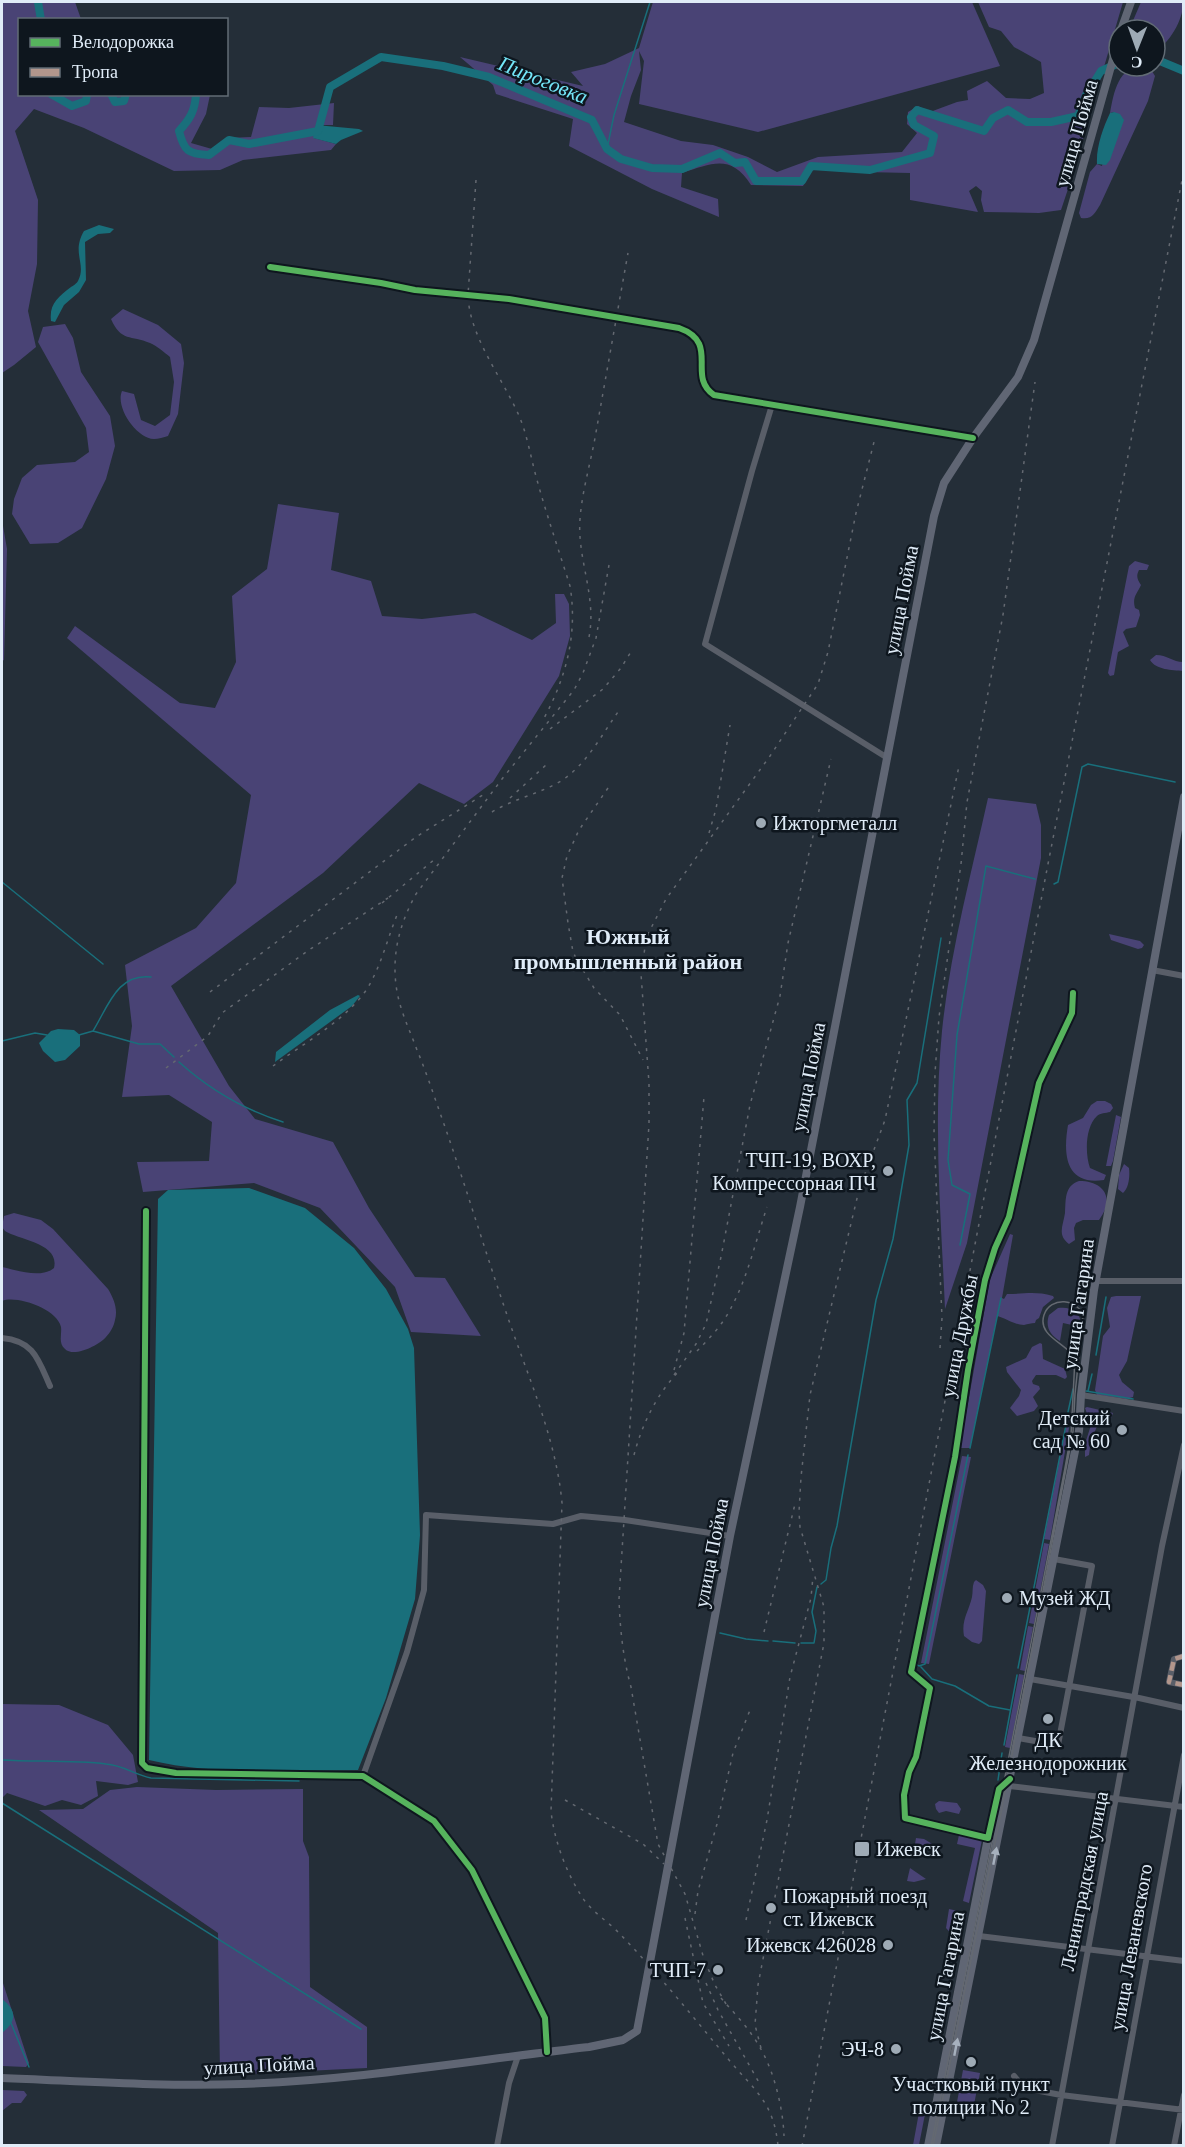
<svg xmlns="http://www.w3.org/2000/svg" width="1185" height="2147" font-family="Georgia,serif">
	<rect width="100%" height="100%" fill="#242e38"/>
	<path fill="#494375" d="M2 2H75L81 19 20 20V94L210 95 206 114 191 143 212 149 228 138 251 137 259 107 289 108 334 103 333 125H316L314 138 336 144 331 150 243 160 220 170 174 171 84 128 34 109 15 131 38 200 37 264 28 311 36 347 14 365 2 373Z
		M653 2H972L1000 66 758 132 639 104 644 61 639 51 641 70 631 96 624 122 681 141 713 145 748 157 777 172 818 157 902 152 917 133 907 124 908 112 918 106 930 112 957 102 968 100 967 91 987 81 1006 98 1030 99 1044 93 1041 62 1014 47 1001 31 989 27 978 2H1123L1070 183 1061 210 1039 213 984 212 981 200 982 191 976 186 969 191 978 212 910 200V173L864 172 820 168 811 171 803 186 751 185C731 154 713 163 682 173L681 187 718 199 719 217 652 189 569 146 573 119 496 94 493 85 460 57 583 86 571 72 605 64 639 48Z
		M1141 2H1183C1184 18 1170 43 1155 51V30H1129Z
		M1144 66 1150 68 1155 76 1148 101 1100 205C1095 213 1092 220 1081 218L1079 213 1090 172 1097 164 1102 166 1114 112 1110 113C1114 92 1118 66 1144 66Z
		M123 309 158 325 181 344 184 363 178 414 168 436C164 437 158 439 154 439 136 438 115 407 122 391L134 394 141 420 155 426 170 415 174 382 170 357C164 352 157 346 150 343 131 335 121 342 111 319Z
		M65 324 73 338 81 372 110 416 115 446 106 479 82 528 58 543 30 544 12 514 14 499 22 478 37 465 75 462 89 452 86 428 38 342 43 327Z
		M278 504 339 513 331 570 371 581 382 616 422 619 475 613 532 640 556 623 555 594H564L569 604 570 636 559 676 493 782 464 804 419 783 323 873 171 986 229 1086 255 1119 333 1142 369 1208 415 1277 445 1278 481 1336 411 1332 395 1287 320 1208 254 1183 143 1192 137 1162 209 1161 212 1122 169 1095 122 1097 132 1026 125 965 196 928 236 883 251 795 67 638 75 626 180 703 215 708 236 662 232 596 267 569Z
		M2 520 7 549 4 660 2 661Z
		M1135 561 1149 565 1147 570H1139C1136 576 1137 579 1141 585 1137 594 1132 597 1135 608L1139 610 1140 615 1136 627 1126 629 1123 632 1129 646 1118 652 1114 675 1110 676 1108 673 1129 566Z
		M1156 655C1167 655 1173 662 1183 662V671C1172 670 1156 670 1150 660Z
		M988 798 1036 804 1041 825V858L967 1243 945 1309C941 1217 933 1123 942 1031 950 952 971 875 988 798Z
		M1109 934 1140 941 1144 945 1142 948 1138 949 1111 940Z
		M1097 1101H1105L1111 1104 1113 1108 1110 1112C1106 1113 1100 1113 1097 1116 1085 1127 1085 1154 1090 1168L1106 1175 1104 1180C1065 1186 1063 1154 1068 1125L1083 1118 1091 1105Z
		M1116 1115 1121 1117 1113 1161 1111 1166H1106Z
		M1124 1164 1129 1168C1130 1176 1129 1188 1123 1193L1118 1189 1119 1175Z
		M1079 1181C1105 1181 1115 1199 1099 1220H1083L1076 1223 1074 1228 1075 1240 1069 1244C1057 1235 1063 1226 1065 1213 1066 1200 1064 1186 1079 1181Z
		M14 1213 41 1220 53 1229 108 1289C114 1299 118 1309 115 1320 114 1326 110 1333 106 1337 99 1345 74 1358 65 1349 58 1343 62 1335 61 1327 57 1309 17 1295 2 1301V1267C16 1270 41 1279 54 1268 60 1243 19 1240 5 1231L2 1227 4 1216Z
		M1010 1234 1013 1235 1002 1298 1004 1299 1007 1294C1025 1294 1035 1291 1053 1296L1054 1298 1043 1307 1039 1318 1036 1320 1035 1323C1031 1323 1028 1324 1024 1325 1014 1325 1006 1318 997 1316L970 1448H960L990 1279Z
		M1116 1296H1141L1127 1361 1119 1375 1122 1382 1134 1392 1133 1397 1126 1399 1097 1395 1095 1390 1103 1336 1110 1327 1107 1308 1111 1297Z
		M1058 1308C1072 1306 1082 1313 1081 1327L1063 1323 1060 1341C1050 1335 1045 1327 1049 1315Z
		M1040 1343 1042 1344 1043 1359 1065 1369 1067 1377 1065 1379 1056 1375H1036L1032 1381 1033 1384 1039 1386 1040 1389 1033 1397 1038 1406 1034 1411 1017 1416 1010 1408 1019 1396 1021 1390 1007 1372 1006 1367 1026 1358 1032 1347Z
		M1087 1407 1113 1413 1111 1418 1099 1422 1091 1440 1089 1455 1085 1457V1444L1091 1425 1085 1408Z
		M1068 1417 1070 1422 1050 1540 1044 1539Z
		M962 1456 971 1457 929 1664 921 1663Z
		M1044 1543 1049 1544 1034 1624 1029 1623Z
		M976 1580 983 1585 986 1591 982 1641 979 1644 972 1642 964 1636C961 1620 969 1611 972 1597 973 1592 972 1587 974 1582Z
		M1028 1626 1033 1627 1025 1671 1020 1670Z
		M1019 1674 1024 1675 1010 1748 1005 1747Z
		M2 1704 59 1705 108 1725 133 1755 138 1782 128 1785 96 1781 98 1796 81 1805 62 1800 45 1806 7 1793 2 1798Z
		M137 1787 216 1790 303 1789V1841L309 1857 310 1987 367 2027V2068L220 2075 218 1933 39 1810 83 1809 110 1790Z
		M939 1801 957 1803 961 1809 959 1814 946 1811 939 1813 936 1809 935 1804Z
		M959 1835 982 1840 969 1903 963 1901 975 1848 957 1844Z
		M916 1838 924 1839 934 1845 914 1850Z
		M910 1868 926 1879 914 1882 907 1881Z
		M949 1909 967 1913 960 1943 946 1928Z
		M2 1980 29 2063 26 2067 2 2066Z
		M963 2070 980 2073 974 2105 957 2102Z
		M2 2090 24 2091 27 2095 21 2103H12L2 2111Z
		M920 2107 926 2109 919 2145H913Z"/>
	<path fill="#196f7b" d="M1114 112 1120 114 1124 120 1110 160 1106 165 1097 164C1096 147 1103 128 1110 113Z
		M316 125 359 129 363 131 341 140 336 144 313 138Z
		M99 225 114 229 110 233 98 234 85 242 86 280 79 292 64 305 55 322 51 321C49 304 58 297 71 287 73 286 77 283 78 281 87 264 71 253 84 231Z
		M358 995 360 996 352 1006 275 1062 276 1052 330 1010Z
		M58 1029 74 1030 80 1035V1046L65 1060 55 1062 43 1051 39 1043 51 1031Z
		M249 1188 305 1208 354 1248 386 1289 408 1329 414 1348 420 1535 415 1599 386 1698 358 1770C290 1770 215 1776 149 1760L158 1199 168 1190Z
		M2 1999C18 2011 16 2022 2 2033Z"/>
	<g fill="none" stroke-linecap="round" stroke-linejoin="round">
		<path stroke="#196f7b" stroke-width="1.5" d="M607 149 614 115 650 2
			M2 882 103 964
			M1054 884 1058 882 1082 767 1088 764 1175 782
			M93 1031 139 1044H160L174 1057
			M79 1035 93 1031C108 1007 117 973 151 977
			M2 1041 35 1033 47 1035
			M179 1062C209 1089 245 1110 283 1122
			M960 1245 970 1194 952 1185 948 1160 957 1035 986 866 1035 879
			M1096 1355 1106 1297
			M1086 1391 1133 1399
			M1088 1391 1092 1374
			M1068 1412 1073 1389
			M970 1448 1001 1298
			M821 1584 826 1580 831 1548 837 1526 876 1300 893 1239 909 1145 907 1100 917 1083 941 938
			M720 1633 746 1639 768 1641
			M773 1641 795 1643
			M801 1643H814L816 1631 812 1612 817 1587
			M916 1664 919 1666 925 1664 968 1455
			M921 1667 932 1679 955 1686 989 1706 1010 1710
			M1018 1668 1067 1420
			M1004 1745 1017 1675
			M2 1760C36 1762 72 1760 106 1764 123 1765 135 1775 151 1778L299 1781
			M998 1780 1002 1753
			M2 1803 361 2029
			M11 2023 29 2067"/>
		<path stroke="#196f7b" stroke-width="8" d="M38 2 41 20
			M1155 59 1184 71
			M51 94 72 106 86 101 87 94
			M111 94 115 102 124 101 126 94
			M196 94C195 111 190 119 179 131 184 151 188 154 209 155L229 140 249 144 318 131 330 87 381 57 443 66 489 77 592 120 607 149 621 159 652 168 682 169 720 153 735 163 745 162 756 181H802L811 166 870 170 930 153 934 136 914 125 911 117 917 110 984 131 993 118 1008 110 1027 122H1051L1078 116 1086 95 1101 71 1119 63"/>
		<path stroke="#595e68" stroke-width="6" d="M270 267 381 283 415 290 509 299 679 328C721 343 686 376 714 395L973 438
			M772 405 752 471 705 644 886 757
			M1152 970 1184 976
			M146 1211 142 1763 147 1768 176 1773 363 1776 434 1821 472 1870 545 2018 547 2052
			M1096 1281H1184
			M2 1338C34 1341 38 1359 50 1386
			M1081 1395 1184 1411
			M1184 1656 1174 1659 1169 1682 1184 1685
			M1030 1679 1139 1698 1184 1708
			M1018 1738 1058 1745 1092 1566 1054 1559
			M363 1776 407 1652 424 1590 426 1515 553 1524 581 1516 625 1520 730 1536
			M1010 1779 999 1789 988 1838 905 1818 904 1795 909 1772 916 1757 930 1688 911 1672 955 1457 968 1370 985 1280 995 1248 1009 1217 1039 1083 1072 1013 1073 993
			M1009 1786 1184 1807
			M979 1936 1184 1961
			M1014 2076 1024 2088 1061 2095 1184 2110
			M497 2146 509 2083 518 2056
			M1052 2146 1162 1546 1184 1445
			M1112 2146 1184 1755
			M1174 2146 1184 2095"/>
		<path stroke="#606674" stroke-width="8" d="M1121 30 1131 2
			M2 2078C81 2081 162 2087 242 2084 358 2080 474 2060 589 2047L623 2040 637 2031 730 1536 800 1207 934 516 944 483 973 438 1018 377 1034 340 1119 38
			M928 2146 988 1838 999 1820
			M936 2146 1079 1431 1081 1395 1094 1290 1184 797"/>
		<path stroke="#646971" stroke-width="1.5" d="M931 2146 998 1813 1065 1468 1071 1435 1075 1358C1066 1343 1037 1336 1044 1315 1050 1296 1079 1298 1083 1317L1075 1394 1073 1432 1000 1818 933 2146"/>
		<path stroke="#646971" stroke-width="1.5" stroke-dasharray="3 6" stroke-linecap="butt" d="M476 180 468 295C469 337 504 380 520 418 528 438 531 459 537 480 547 516 559 551 570 586 578 634 566 678 543 720
			M609 565 596 638 583 673 574 690 502 779 416 894C400 923 392 952 396 985 399 1009 409 1028 417 1050 425 1069 432 1090 439 1110 463 1177 483 1245 506 1312 527 1375 556 1437 562 1503L551 1811C554 1840 566 1872 582 1897 591 1911 606 1920 618 1932 657 1972 693 2017 729 2060 754 2090 774 2102 778 2146
			M589 637C597 597 577 559 580 519 582 492 590 465 595 438 606 376 617 314 628 253
			M550 729 603 689 621 668 632 650
			M608 788 579 830 567 856 562 878 568 923 573 952 578 962 594 988 620 1015 643 1060
			M510 798 546 765
			M492 812C513 799 539 794 561 781 586 765 601 736 618 712
			M709 833 716 809 730 725
			M382 903 435 859
			M210 992 416 837 486 793
			M273 1066C304 1043 345 1021 367 989 381 966 387 940 397 915
			M166 1068 208 1036 222 1013 309 950 388 898
			M940 1348 942 1318 934 1134 935 1073 939 1017 961 864 967 802 1003 615 1035 382
			M697 1351C710 1338 724 1323 732 1306 748 1276 756 1240 767 1207
			M674 1370 684 1333 704 1097
			M674 1375 696 1344 706 1324 721 1257 750 1105 780 996 788 943 831 759
			M634 1455C642 1424 657 1394 679 1371
			M764 1632 795 1504
			M565 1800 643 1844 664 1864
			M695 1914 698 1891 717 1824 733 1753 750 1710
			M685 1918 703 2003 729 2046
			M746 1920 767 1820 790 1677 811 1598 813 1576
			M706 1983 718 2010 761 2086
			M721 1998C734 2013 749 2028 759 2046 774 2070 783 2108 784 2136
			M726 2004 715 1985 704 1959 685 1894 658 1844 631 1687C623 1658 620 1629 619 1599L649 1124V1083L641 974 645 947 649 932 666 899 770 756 818 684 828 652 856 513 874 442
			M761 2048 755 2025 758 1985 824 1643V1607L800 1527 799 1512 801 1477 810 1395 859 1190 885 1120 959 766
			M802 2146 1048 864 1184 170"/>
		<path stroke="#b2968c" stroke-width="4.5" stroke-dasharray="9 4.5" stroke-linecap="butt" d="M1184 1656 1174 1659 1169 1682 1184 1685"/>
		<defs>
			<path id="cycleway" d="M270 267 381 283 415 290 509 299 679 328C721 343 686 376 714 395L973 438
				M146 1211 142 1763 147 1768 176 1773 363 1776 434 1821 472 1870 545 2018 547 2052
				M1010 1779 999 1789 988 1838 905 1818 904 1795 909 1772 916 1757 930 1688 911 1672 955 1457 968 1370 985 1280 995 1248 1009 1217 1039 1083 1072 1013 1073 993"/>
		</defs>
		<use href="#cycleway" stroke="#0e161e" stroke-width="10"/>
		<use href="#cycleway" stroke="#56b35d" stroke-width="6"/>
	</g>
	<defs><path id="oneway-solid" d="M-6-.8H1V-3.2L6.5 0L1 3.2V.8H-6Z" transform="scale(1.5)"/></defs>
	<g fill="#a6b0bd">
		<use href="#oneway-solid" transform="translate(995 1856) rotate(-79)"/>
		<use href="#oneway-solid" transform="translate(956 2047) rotate(-79)"/>
	</g>
	<g fill="#9eaab5" stroke="#0e161e" stroke-width="2">
		<circle cx="761" cy="823" r="6"/>
		<circle cx="888" cy="1171" r="6"/>
		<circle cx="1122" cy="1430" r="6"/>
		<circle cx="1007" cy="1598" r="6"/>
		<circle cx="1048" cy="1719" r="6"/>
		<rect x="854" y="1841" width="16" height="16" rx="3"/>
		<circle cx="771" cy="1908" r="6"/>
		<circle cx="888" cy="1945" r="6"/>
		<circle cx="718" cy="1970" r="6"/>
		<circle cx="896" cy="2049" r="6"/>
		<circle cx="971" cy="2062" r="6"/>
	</g>
	<g text-anchor="middle" dominant-baseline="central" stroke-width="5" stroke-linejoin="round" paint-order="stroke">
		<g font-size="20" fill="#e0ecf8" stroke="#0e161e">
			<text transform="translate(1076 133) rotate(-74)">улица Пойма</text>
			<text transform="translate(901 600) rotate(-79)">улица Пойма</text>
			<text transform="translate(808 1077) rotate(-79)">улица Пойма</text>
			<text transform="translate(1078 1304) rotate(-82)">улица Гагарина</text>
			<text transform="translate(959 1336) rotate(-79)">улица Дружбы</text>
			<text transform="translate(711 1553) rotate(-79)">улица Пойма</text>
			<text transform="translate(1084 1881) rotate(-79)">Ленинградская улица</text>
			<text transform="translate(1131 1947) rotate(-80)">улица Леваневского</text>
			<text transform="translate(945 1976) rotate(-79)">улица Гагарина</text>
			<text transform="translate(259 2065) rotate(-3)">улица Пойма</text>
		</g>
		<g font-size="20" fill="#e0ecf8" stroke="#0e161e" text-anchor="end">
			<text x="773" y="823" text-anchor="start">Ижторгметалл</text>
			<text x="876" y="1160">ТЧП-19, ВОХР,<tspan x="876" dy="23">Компрессорная ПЧ</tspan></text>
			<text x="1110" y="1418">Детский<tspan x="1110" dy="23">сад № 60</tspan></text>
			<text x="1019" y="1598" text-anchor="start">Музей ЖД</text>
			<text x="1048" y="1740" text-anchor="middle">ДК<tspan x="1048" dy="23">Железнодорожник</tspan></text>
			<text x="876" y="1849" text-anchor="start">Ижевск</text>
			<text x="783" y="1896" text-anchor="start">Пожарный поезд<tspan x="783" dy="23">ст. Ижевск</tspan></text>
			<text x="876" y="1945">Ижевск 426028</text>
			<text x="706" y="1970">ТЧП-7</text>
			<text x="884" y="2049">ЭЧ-8</text>
			<text x="971" y="2084" text-anchor="middle">Участковый пункт<tspan x="971" dy="23">полиции No 2</tspan></text>
		</g>
		<g font-size="21" font-style="italic" fill="#74e6f8" stroke="#0e161e">
			<text transform="translate(543 80) rotate(22)">Пироговка</text>
		</g>
		<g font-size="22" font-weight="bold" fill="#e0ecf8" stroke="#0e161e">
			<text x="628" y="936">Южный<tspan x="628" dy="25">промышленный район</tspan></text>
		</g>
	</g>
	<rect width="1185" height="2147" fill="none" stroke="#e0ecf8" stroke-width="6"/>
	<rect x="18" y="18" width="210" height="78" fill="#0e161e" stroke="#626c75" stroke-width="1.5"/>
	<rect x="30" y="38" width="30" height="9" fill="#56b35d" stroke="#626c75" stroke-width="1.5"/>
	<text x="72" y="48" font-size="18" fill="#e0ecf8">Велодорожка</text>
	<rect x="30" y="68" width="30" height="9" fill="#b2968c" stroke="#626c75" stroke-width="1.5"/>
	<text x="72" y="78" font-size="18" fill="#e0ecf8">Тропа</text>
	<g transform="translate(1137 48) rotate(181)"><circle r="28" fill="#0e161e" stroke="#626c75" stroke-width="1.5"/>
	<path d="M0-4.5L10 22L0 15L-10 22Z" fill="#9eaab5"/>
	<text y="-9" font-size="16" font-weight="bold" text-anchor="middle" fill="#e0ecf8">С</text>
	</g>
</svg>
